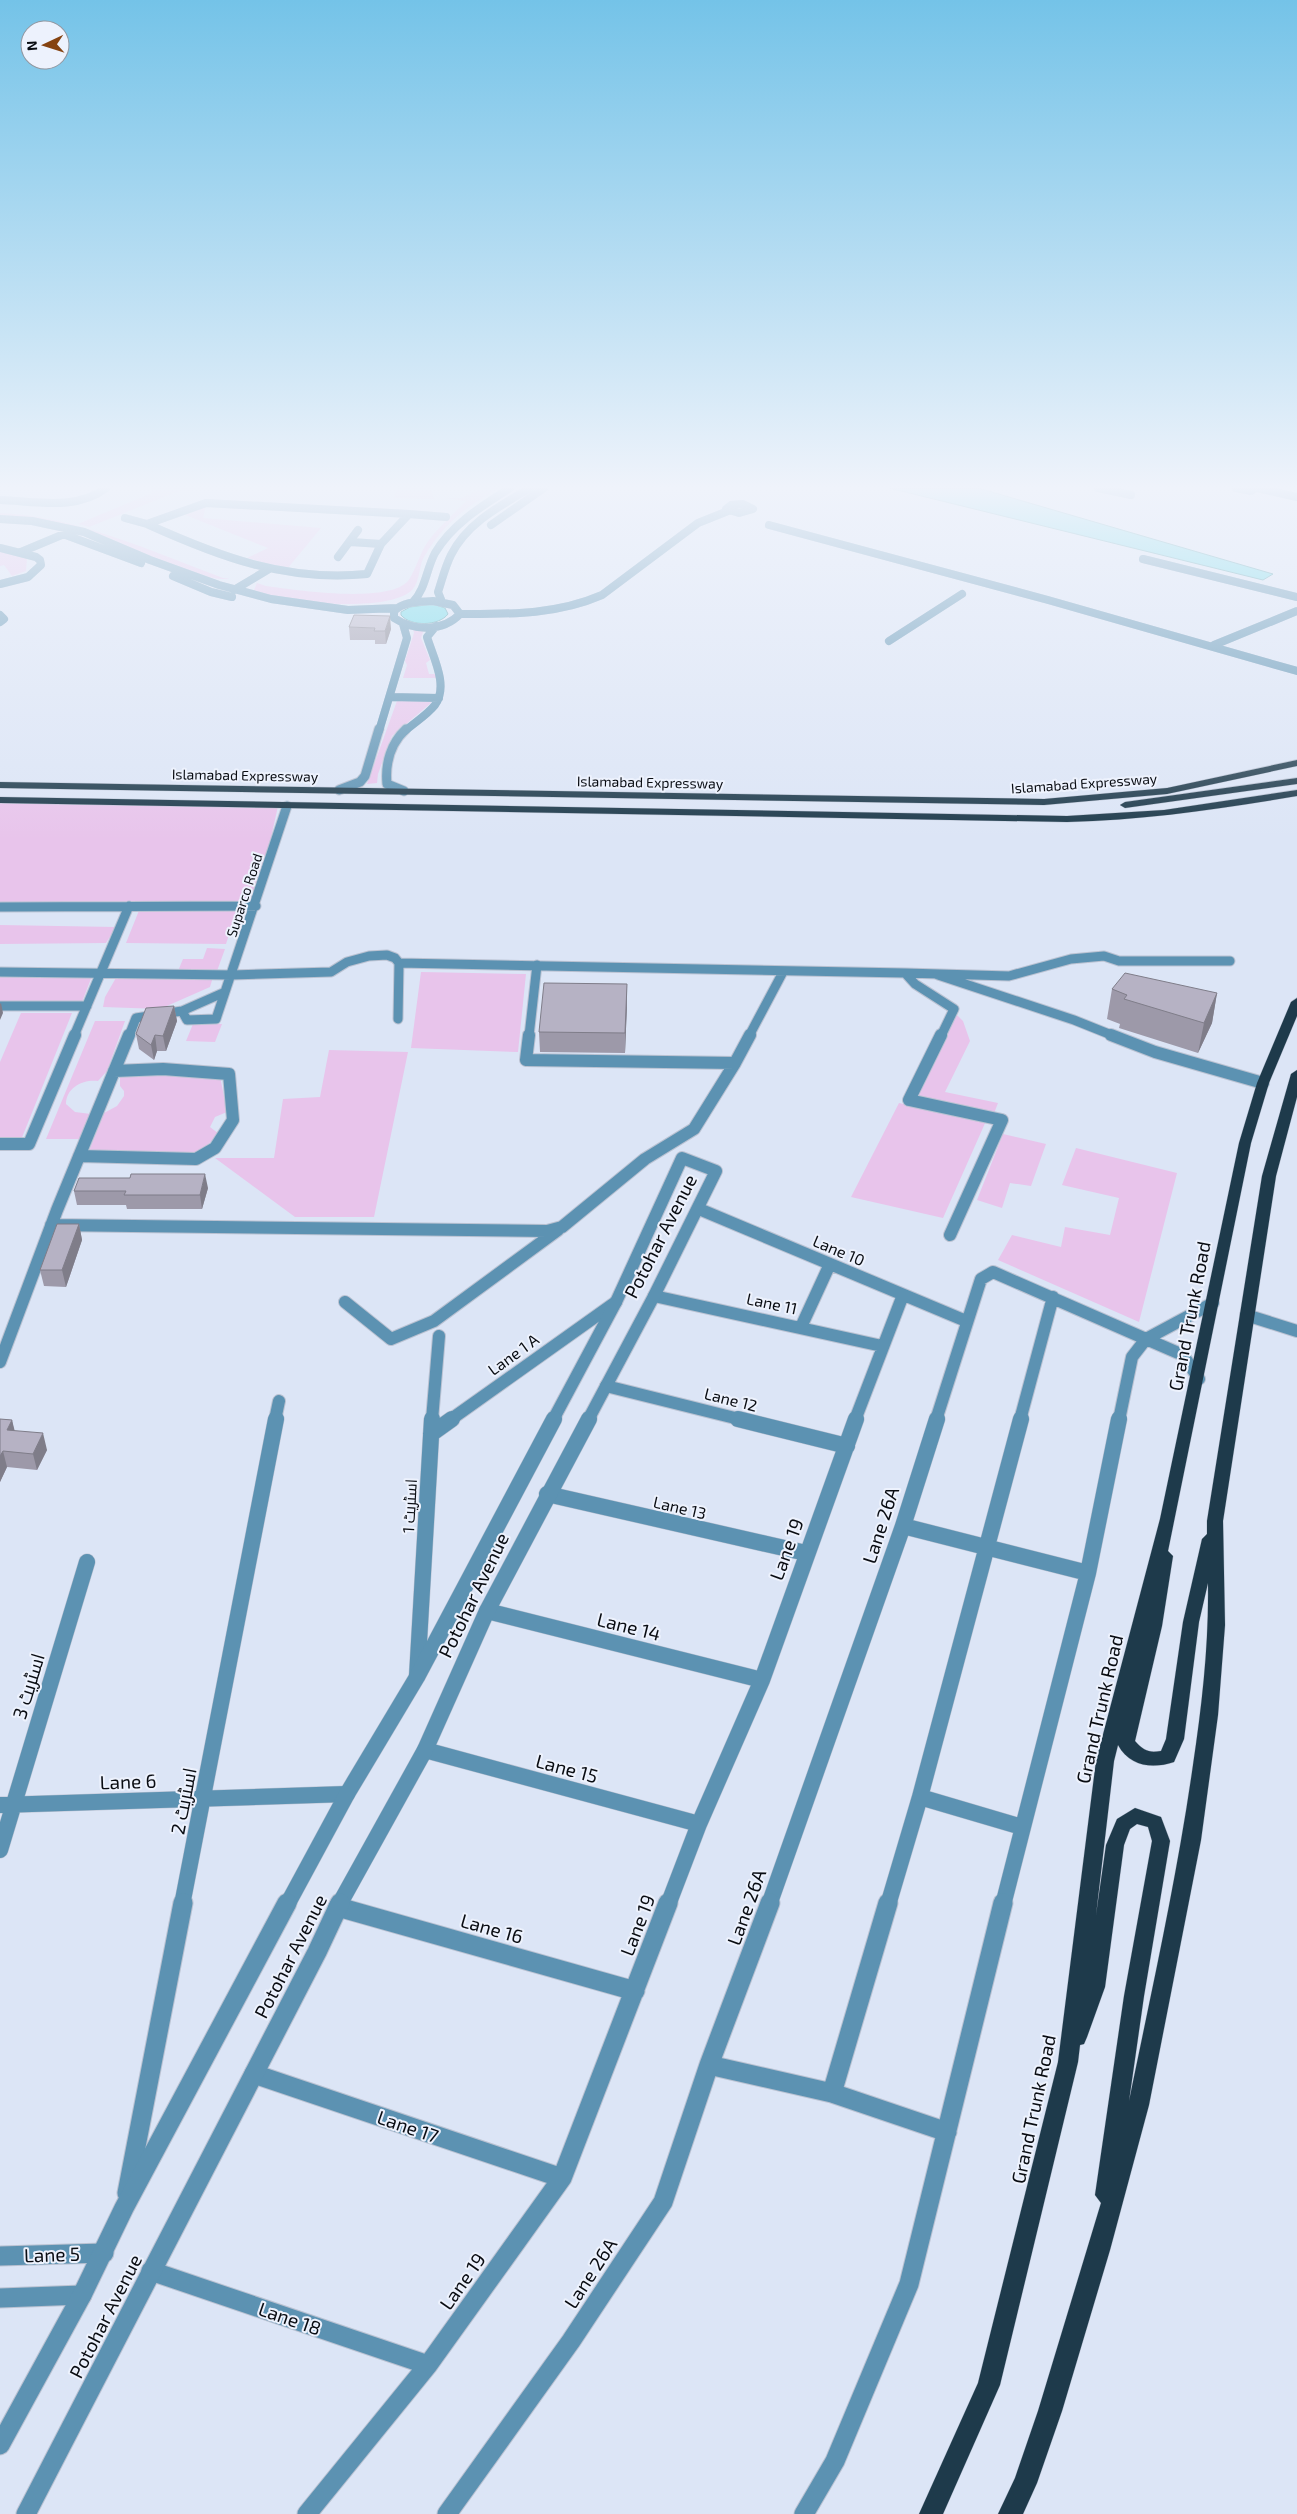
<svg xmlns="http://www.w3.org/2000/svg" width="1297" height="2514" font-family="'Exo 2',Cairo,sans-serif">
	<rect width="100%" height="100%" fill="#dce5f6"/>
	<path fill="#e8c4eb" d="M152 488 287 489 286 492 229 488 179 491 89 527 78 524 152 493Z
		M397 488H435L431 490 434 499 394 498Z
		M483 488H499C466 507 444 523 424 557 419 566 420 580 413 589 391 614 282 603 254 590L257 583 266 586C295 590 388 604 408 581 413 575 420 555 425 546 435 530 453 515 466 501L444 498H461Z
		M206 506 203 518 321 528 287 569 247 558 268 548 183 514Z
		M0 513C79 517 150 551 223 578H229C208 587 99 533 68 525 45 519 23 517 0 516Z
		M0 549 23 555 27 559 26 571 12 576 4 565 0 566Z
		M413 629H424L421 638 430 660 426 663 429 674H436V678H403L407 665 405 661 414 633Z
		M401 700H430L431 703 392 736 378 774 377 783 367 784 397 701Z
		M0 803 278 806 256 906H0Z
		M140 908 237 909 226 944 126 943Z
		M0 925 116 927 106 943 0 944Z
		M207 948 225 949 217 971H178L183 959H203Z
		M421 972 526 974 518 1052 411 1048Z
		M0 975 92 976 82 1002 0 1001Z
		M117 976 213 977 210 987 160 1009 103 1007 105 997Z
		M21 1013H72L21 1140H0V1062Z
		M955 1013 963 1021 970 1041 945 1092 998 1103 993 1116 915 1098Z
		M95 1021H125L107 1071 98 1081C84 1079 66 1087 66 1104L75 1112 91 1114 80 1139H46Z
		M193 1024H222L215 1042 186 1041Z
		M329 1050 408 1052 374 1217H295L215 1158H274L283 1099 320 1097Z
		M120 1075 220 1076 227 1112 215 1117 210 1127 219 1134 199 1153 89 1151 104 1113 117 1106 124 1096V1091L120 1086Z
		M899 1103 986 1121 943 1218 851 1197Z
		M1003 1134 1046 1144 1031 1186 1010 1183 1002 1208 977 1200Z
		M1076 1148 1177 1173 1139 1322 998 1260 1012 1235 1061 1247 1065 1227 1110 1235 1119 1198 1062 1185Z"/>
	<path fill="#67d9e7" stroke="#4b9ca7" d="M889 488H978L1273 574 1263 580Z
		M433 604 445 608 448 614C439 626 411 627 401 615V612L410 607Z"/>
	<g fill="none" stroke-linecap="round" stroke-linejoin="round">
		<defs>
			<path id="minor-far4" d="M1098 488 1131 495
				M1236 488 1251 491 1255 488
				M1257 488 1297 497
				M0 500C35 501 76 511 106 488
				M206 503 409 514 381 544 367 574C286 582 220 557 147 524Z
				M743 504 753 509 739 513 726 509 731 505Z
				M409 514 446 517
				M125 518 147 524
				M0 519 32 521 84 532 150 560 219 585 271 599 348 610 397 608
				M491 525 544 488
				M769 525 1048 600 1297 671
				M63 534 141 563
				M351 542 381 544
				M0 548 36 557 40 560 41 565 28 577 0 584
				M21 552 64 534
				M338 557 358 530
				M1143 559 1297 597
				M173 576 211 592 232 597
				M234 590 269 569
				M433 601 453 605 460 614C443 632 414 631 394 618V611C404 601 420 602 433 601Z
				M413 602C426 588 426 570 435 553 452 524 482 506 510 488
				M442 602 438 592C442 580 445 567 451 555 467 523 500 506 530 488
				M460 614C509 614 556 615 602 595L698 523 728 511
				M0 615 4 619 0 622
				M889 641 962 594
				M1214 645 1297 611
				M390 697 439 698
				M379 731 407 638 403 624
				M405 731C414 723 427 715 435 705 449 686 433 657 427 637L436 626"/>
			<path id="minor-far3" d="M339 790 360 782 365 776 379 729
				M404 791 387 784C385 763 391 743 406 729
				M0 907 256 906
				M399 963 905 973 915 984 954 1009 941 1036
				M0 972 232 975 331 972 347 962 369 956 387 955 395 958 399 963 398 1019
				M905 973 1009 976 1071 959 1104 956 1119 961H1230
				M935 974 1074 1020 1114 1036
				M225 992 216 1019 187 1020 182 1011Z
				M225 992 287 806
				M0 1006H87
				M74 1036 129 906
				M129 1036 136 1018 182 1011
				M529 1036 537 965
				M749 1036 783 972"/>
			<path id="minor-far2" d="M529 1035 526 1060 735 1063 750 1035
				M941 1035 909 1100 1002 1120 950 1235
				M1111 1035 1155 1052 1263 1083
				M0 1144H29L75 1035
				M79 1156 196 1159 215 1148 233 1120 229 1074 163 1069 114 1071
				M699 1209 966 1321
				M51 1225 547 1231 562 1227 645 1159 694 1129 735 1063
				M654 1296 882 1346
				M345 1302 391 1339 434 1321 558 1230
				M1246 1315 1297 1331
				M801 1327 830 1264
				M1146 1339 1213 1303
				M1146 1339 1183 1355 1199 1379
				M0 1362 57 1210 129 1035
				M606 1386 743 1420
				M275 1420 279 1401
				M432 1420 439 1336
				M450 1420 616 1302
				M855 1420 903 1295
				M936 1420 981 1279 993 1272 1146 1339 1132 1357 1119 1420
				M1020 1420 1053 1297"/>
			<path id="minor-far1" d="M738 1419 847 1446
				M431 1434 452 1419
				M547 1494 806 1553
				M903 1526 1088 1573
				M487 1611 762 1680
				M417 1676 432 1419
				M425 1750 699 1824
				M920 1797 1021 1419
				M0 1805 347 1794
				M0 1850 87 1562
				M182 1905 276 1419
				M668 1905 699 1824 762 1680 856 1419
				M769 1905 903 1526 937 1419
				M888 1905 920 1797 1022 1827
				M1003 1905 1088 1573 1119 1419"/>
			<path id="minor" d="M338 1907 635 1991
				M709 2065 832 2093 947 2132
				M254 2074 562 2178
				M832 2093 888 1903
				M127 2193 183 1903
				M0 2256 104 2253
				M151 2271 428 2365
				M0 2298 82 2295
				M307 2514 428 2365 562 2178 668 1903
				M447 2514 571 2341 663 2202 709 2065 770 1903
				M804 2514 835 2461 909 2284 1003 1903"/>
			<path id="tertiary-far2" d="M553 1420 616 1302 682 1158 716 1171 654 1296 588 1420"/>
			<path id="tertiary-far1" d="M287 1905 347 1794 417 1677 554 1419
				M339 1905 425 1750 487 1611 589 1419"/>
			<path id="tertiary" d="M0 2445 82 2295 124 2208 287 1903
				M26 2514 317 1952 340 1903"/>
			<path id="trunk" d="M1297 760V766L1167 794 1044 805 0 788V782L1044 799 1167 788Z
				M1297 778V784L1125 808 1120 805 1125 802Z
				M1297 790V796C1220 809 1145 820 1067 822L0 803V797L1067 816 1164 810Z
				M1297 998V1016L1269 1083 1251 1143 1168 1551 1173 1556 1162 1626 1135 1741C1144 1751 1149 1753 1161 1751L1166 1739 1183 1622 1202 1539 1207 1534V1521L1262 1176 1291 1074 1297 1070V1097L1276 1176 1223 1521 1225 1625 1218 1715 1201 1840 1149 2105 1110 2250 1062 2411 1037 2483 1023 2514H998L1015 2478 1038 2411 1101 2203 1095 2195 1124 1996 1152 1841 1148 1827 1137 1824 1130 1829 1124 1845 1105 1987 1087 2037 1084 2044 1080 2045 1078 2062 1000 2385 943 2514H919L978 2383 1058 2062 1096 1761 1160 1519 1239 1143 1257 1083 1291 1002ZM1208 1583C1209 1644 1202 1705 1193 1765 1177 1878 1152 1989 1129 2101L1144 1996 1170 1841 1161 1817 1135 1808 1117 1819 1106 1845 1096 1915 1114 1761 1118 1745C1130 1767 1153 1769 1174 1762L1184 1739 1199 1622Z"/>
		</defs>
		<use href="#minor-far4" stroke="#bac2d2" stroke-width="8"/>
		<use href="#minor-far3" stroke="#bac2d2" stroke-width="11"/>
		<use href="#minor-far2" stroke="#bac2d2" stroke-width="14"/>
		<use href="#minor-far1" stroke="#bac2d2" stroke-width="17"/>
		<use href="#minor" stroke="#bac2d2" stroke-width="21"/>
		<use href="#tertiary-far2" stroke="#bac2d2" stroke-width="14"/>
		<use href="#tertiary-far1" stroke="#bac2d2" stroke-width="17"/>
		<use href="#tertiary" stroke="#bac2d2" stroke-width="21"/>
		<use href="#trunk" stroke="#bac2d2" stroke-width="1"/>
		<use href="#minor-far4" stroke="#5c92b2" stroke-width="8"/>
		<use href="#minor-far3" stroke="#5c92b2" stroke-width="9"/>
		<use href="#minor-far2" stroke="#5c92b2" stroke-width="12"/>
		<use href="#minor-far1" stroke="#5c92b2" stroke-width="16"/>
		<use href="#minor" stroke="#5c92b2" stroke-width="19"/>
		<use href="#tertiary-far2" stroke="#5c92b2" stroke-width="12"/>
		<use href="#tertiary-far1" stroke="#5c92b2" stroke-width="16"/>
		<use href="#tertiary" stroke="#5c92b2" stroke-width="19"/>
		<use href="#trunk" fill="#1e3a4b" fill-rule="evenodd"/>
	</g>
	<path fill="#9d99a9" d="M349 627 391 629 386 644H375V640H350Z
		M627 984V1004L625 1053 540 1052 539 1032Z
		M1112 989 1217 993 1212 1023 1198 1053 1119 1028 1120 1024 1107 1019Z
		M174 1006 177 1021 166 1051H157L154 1060 139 1049 136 1034Z
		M208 1188 202 1209H127L126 1205H77L74 1191Z
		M79 1224 82 1240 66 1287 44 1286 40 1270Z
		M0 1419 12 1420 14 1431 47 1450 37 1470 7 1467 0 1482Z"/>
	<path fill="#7f7d89" d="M390 616 391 629 386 644 385 631Z
		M627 984V1004L625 1053V1033Z
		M1217 993 1212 1023 1198 1053 1204 1023Z
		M1 1003 3 1013 0 1020V1004Z
		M174 1006 177 1021 166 1051 163 1036Z
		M155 1035 157 1051 154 1060 151 1045Z
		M205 1174 208 1188 202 1209 200 1195Z
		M79 1224 82 1240 66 1287 62 1270Z
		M12 1420 16 1436 7 1430Z
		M43 1433 47 1450 37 1470 33 1454Z
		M3 1451 7 1467 0 1482V1456Z"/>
	<path fill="#b6b2c4" stroke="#7f7d89" d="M354 615 390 616 385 631H374L375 628 349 627Z
		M1125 973 1217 993 1204 1023 1124 999 1127 995 1112 989Z
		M544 983 627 984 625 1033 539 1032Z
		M174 1006 163 1036 155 1035 151 1045 136 1034 146 1008Z
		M131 1174H205L200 1195H124L126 1191H74L79 1178H130Z
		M57 1224H79L62 1270H40Z
		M0 1419 12 1420 7 1430 43 1433 33 1454 3 1451 0 1456Z"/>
	<linearGradient id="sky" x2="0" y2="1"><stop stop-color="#74c3e8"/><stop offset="0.58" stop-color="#eff3fb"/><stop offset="1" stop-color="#eff3fb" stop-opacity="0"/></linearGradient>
	<rect width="1297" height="840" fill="url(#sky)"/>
	<g text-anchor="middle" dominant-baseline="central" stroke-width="4" stroke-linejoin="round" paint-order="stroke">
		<g font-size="14" fill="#090c12" stroke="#edf2fd">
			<text transform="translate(245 775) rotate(1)">Islamabad Expressway</text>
			<text transform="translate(650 782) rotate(1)">Islamabad Expressway</text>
			<text transform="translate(1084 783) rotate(-4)">Islamabad Expressway</text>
			<text transform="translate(244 895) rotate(-72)">Suparco Road</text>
		</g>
		<g font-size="16" fill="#090c12" stroke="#edf2fd">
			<text transform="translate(839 1250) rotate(23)">Lane 10</text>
			<text transform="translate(772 1303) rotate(12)">Lane 11</text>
			<text transform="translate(513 1354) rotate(-36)">Lane 1 A</text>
			<text transform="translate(731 1399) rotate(14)">Lane 12</text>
			<text transform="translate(409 1506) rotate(-87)">اسٹریٹ 1</text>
			<text transform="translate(680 1507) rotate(13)">Lane 13</text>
		</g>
		<g font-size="19" fill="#090c12" stroke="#edf2fd">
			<text transform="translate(660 1236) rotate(-63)">Potohar Avenue</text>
			<text transform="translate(1189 1316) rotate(-79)">Grand Trunk Road</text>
			<text transform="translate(880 1525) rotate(-72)">Lane 26A</text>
			<text transform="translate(786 1549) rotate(-70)">Lane 19</text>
			<text transform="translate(473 1595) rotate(-64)">Potohar Avenue</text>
			<text transform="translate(629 1626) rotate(14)">Lane 14</text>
			<text transform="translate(28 1686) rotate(-73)">اسٹریٹ 3</text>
			<text transform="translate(1099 1709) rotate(-77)">Grand Trunk Road</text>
			<text transform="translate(567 1768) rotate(15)">Lane 15</text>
			<text transform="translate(128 1781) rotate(-2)">Lane 6</text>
			<text transform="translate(183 1801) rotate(-79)">اسٹریٹ 2</text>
			<text transform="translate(746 1907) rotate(-70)">Lane 26A</text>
			<text transform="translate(637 1925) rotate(-69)">Lane 19</text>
			<text transform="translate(492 1928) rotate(16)">Lane 16</text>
			<text transform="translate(290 1956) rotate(-63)">Potohar Avenue</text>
			<text transform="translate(1033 2109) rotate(-78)">Grand Trunk Road</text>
			<text transform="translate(408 2126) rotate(19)">Lane 17</text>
			<text transform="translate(52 2254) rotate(-2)">Lane 5</text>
			<text transform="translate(590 2273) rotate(-57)">Lane 26A</text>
			<text transform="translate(462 2281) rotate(-55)">Lane 19</text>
			<text transform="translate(105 2316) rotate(-63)">Potohar Avenue</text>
			<text transform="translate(290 2318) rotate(19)">Lane 18</text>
		</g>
	</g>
	<g transform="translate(45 45) rotate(266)"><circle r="24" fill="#edf2fd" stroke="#92969f"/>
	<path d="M0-4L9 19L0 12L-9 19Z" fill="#854311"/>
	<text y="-8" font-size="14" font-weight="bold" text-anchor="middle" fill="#090c12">N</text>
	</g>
</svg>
